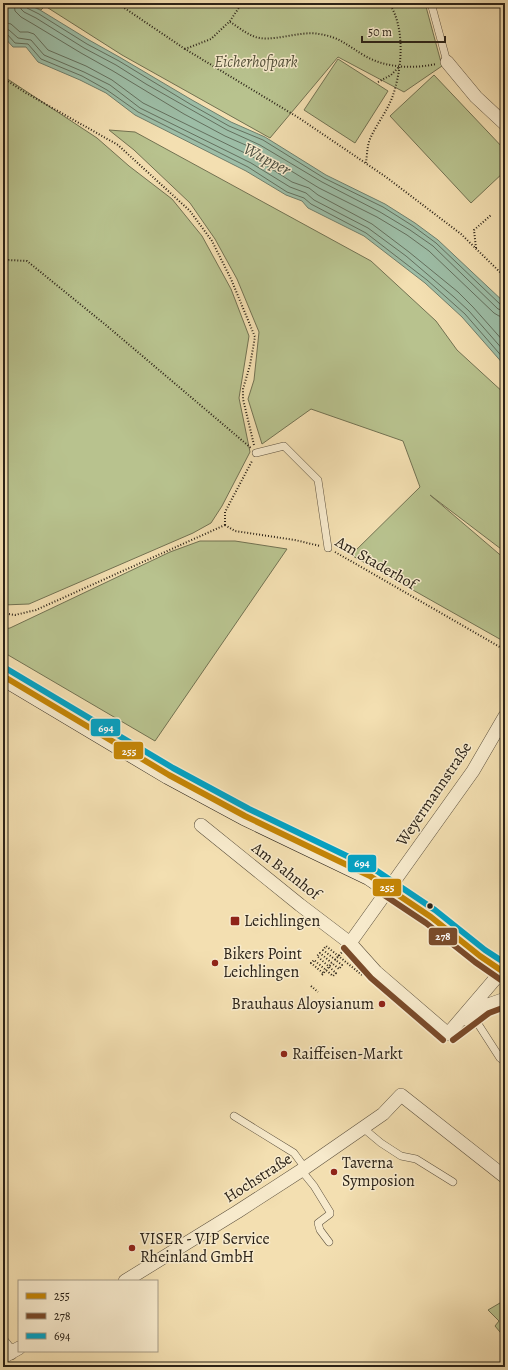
<svg xmlns="http://www.w3.org/2000/svg" width="508" height="1370" font-family="Alegreya,serif">
	<rect width="100%" height="100%" fill="#f3dfb1"/>
	<filter id="stains"><feTurbulence type="fractalNoise" baseFrequency=".005" numOctaves="4"/><feColorMatrix values="0 0 0 0 .2 0 0 0 0 .09 0 0 0 0 .02 0 0 0 .5 -.17"/></filter>
	<radialGradient id="worn" r=".72"><stop offset=".6" stop-color="#630" stop-opacity="0"/><stop offset="1" stop-color="#630" stop-opacity=".3"/></radialGradient>
	<path fill="#b8c28e" stroke="#727252" d="M26 3H425L442 66 404 92 338 57 270 138 122 55 45 6 41 10Z
		M338 59 388 91 355 143 304 110Z
		M434 75 505 150V171L471 203 390 116Z
		M3 76 97 138 129 166 172 199 202 236 231 289 249 336 239 398 250 452 222 506 211 523 193 533 29 604 3 605Z
		M109 130 135 132 371 261 436 321 457 350 505 394V552L430 495 505 559V642L351 555 420 487 403 441 311 409 262 444 248 399 254 380 259 332 237 279 215 239 190 203 134 150Z
		M200 541H235L287 549 155 741 3 652V629L10 628 48 610 170 552Z
		M505 1300V1338L495 1326 499 1321 488 1310Z"/>
	<path fill="#9dbda6" stroke="#6f7f6d" d="M3 3H25L40 10 89 40 121 58 192 100 231 122 265 137 326 175 385 204 415 223 438 240 505 303V366L462 317 425 283 364 236 308 208 302 201 286 195 246 171 135 115 106 93 80 80 38 62 26 47H13L3 36Z"/>
	<g fill="none" stroke-linecap="round" stroke-linejoin="round">
		<path stroke="#64705e" stroke-width="1" d="M14 3 15 11 21 17 33 24 81 53 113 71 184 114 225 136 257 150 319 188 377 217 407 235 429 251 494 313 499 316 505 317
			M20 3 21 9 24 12 36 18 84 48 116 65 146 84 227 130 260 145 322 182 380 212 410 230 433 246 498 309 505 311
			M25 3V6L27 8 39 14 87 44 119 61 190 104 229 126 263 140 324 178 383 207 413 226 436 243 501 305 505 306
			M3 22 11 24 20 32H28L34 34 48 50 86 66 112 80 143 103 253 157 292 182 309 188 318 195 372 224 409 252 458 292 473 307 505 343
			M3 28 9 30 18 38 31 40 44 55 84 72 110 85 140 108 251 163 290 187 306 193 314 200 368 228 406 256 454 297 469 311 505 352
			M3 33 7 34 15 43 28 44 41 59 82 76 107 90 138 112 248 167 287 192 304 198 311 204 366 233 427 280 465 314 505 360"/>
		<defs>
			<path id="lane" d="M431 3 447 62
				M256 453 284 446 318 480 328 548
				M471 1013 500 1058 505 1062
				M234 1116 294 1153 305 1168
				M363 1128 381 1143 401 1156 416 1159 453 1182
				M301 1170 314 1186 330 1212V1214L318 1223 320 1230 329 1242"/>
			<path id="street" d="M447 62 476 97 505 124
				M201 825 300 905 350 943 376 972 448 1034
				M350 943 473 771 505 716
				M467 1019 485 1006 505 999
				M448 1034 501 972 505 970
				M125 1281 237 1212 305 1168 383 1114 401 1095 505 1177
				M3 1343 11 1353
				M3 1357 19 1348"/>
			<path id="secondary" d="M3 676 169 775 245 816 370 876 431 917 480 956 505 973"/>
		</defs>
		<use href="#lane" stroke="#5d513e" stroke-width="8"/>
		<use href="#street" stroke="#5d513e" stroke-width="14"/>
		<use href="#secondary" stroke="#2b2217" stroke-width="20"/>
		<path stroke="#2b2217" stroke-width="2" stroke-dasharray="1 2" stroke-linecap="butt" d="M117 3 185 49
			M242 3 230 21 211 39 185 49 299 118 386 177 461 234 505 277
			M230 22C237 26 245 33 253 36 270 44 299 30 319 34 340 37 348 46 365 56 386 68 413 69 436 64
			M3 78 26 93 118 145 190 211 212 241 231 279 255 337 250 365 243 389V399L254 445
			M378 82 391 75 399 67
			M366 163C367 156 367 146 370 139 376 125 386 113 392 98 402 71 406 28 389 3
			M476 248 474 230 491 215
			M3 263 9 260 27 261 107 326 251 448
			M225 525V512L252 461
			M225 525 235 531 295 540 320 546
			M335 552 505 650
			M3 613 15 615 36 610 225 525
			M335 960 343 951
			M323 973 311 963 314 960 333 976 336 973 317 956 320 953 339 969 342 965 323 950 326 946 362 975
			M322 975 332 963
			M311 986 318 992"/>
		<use href="#lane" stroke="#f7eacc" stroke-width="7"/>
		<use href="#street" stroke="#f7eacc" stroke-width="13"/>
		<use href="#secondary" stroke="#f7eacc" stroke-width="19"/>
		<defs>
			<path id="bus-1" d="M3 676 169 775 245 816 370 876 431 917 480 956 505 973"/>
			<path id="bus-2" d="M384 895 426 923 475 962 501 980
				M344 948 371 978 443 1040
				M453 1040 489 1013 505 1007"/>
			<path id="bus-3" d="M7 669 173 768 249 809 374 869 435 910 485 950 505 963"/>
		</defs>
		<use href="#bus-1" stroke="#f7eacc" stroke-width="9"/>
		<use href="#bus-2" stroke="#f7eacc" stroke-width="9"/>
		<use href="#bus-3" stroke="#f7eacc" stroke-width="9"/>
		<use href="#bus-1" stroke="#c48506" stroke-width="6"/>
		<use href="#bus-2" stroke="#7a4b2a" stroke-width="6"/>
		<use href="#bus-3" stroke="#02a2c5" stroke-width="6"/>
	</g>
	<circle fill="#2b2217" stroke="#f7eacc" stroke-width="1.5" cx="430" cy="906" r="3.5"/>
	<g fill="#8f2418" stroke="#f7eacc" stroke-width="1.5">
		<rect x="230" y="916" width="10" height="10" rx="2"/>
		<circle cx="215" cy="963" r="4"/>
		<circle cx="382" cy="1004" r="4"/>
		<circle cx="284" cy="1054" r="4"/>
		<circle cx="334" cy="1172" r="4"/>
		<circle cx="132" cy="1248" r="4"/>
	</g>
	<g text-anchor="middle" dominant-baseline="central" stroke-width="3" stroke-linejoin="round" paint-order="stroke">
		<g font-size="16" font-style="italic" fill="#55523b" stroke="#f7eacc">
			<text x="256" y="62">Eicherhofpark</text>
		</g>
		<g font-size="16" fill="#2b2217" stroke="#f7eacc">
			<text transform="translate(376 563) rotate(30)">Am Staderhof</text>
			<text transform="translate(434 794) rotate(-56)">Weyermannstraße</text>
			<text transform="translate(286 871) rotate(38)">Am Bahnhof</text>
			<text transform="translate(258 1178) rotate(-33)">Hochstraße</text>
		</g>
		<g font-size="16" fill="#2b2217" stroke="#f7eacc" text-anchor="start">
			<text x="244" y="921">Leichlingen</text>
			<text x="223" y="954">Bikers Point<tspan x="223" dy="18">Leichlingen</tspan></text>
			<text x="374" y="1004" text-anchor="end">Brauhaus Aloysianum</text>
			<text x="292" y="1054">Raiffeisen-Markt</text>
			<text x="342" y="1163">Taverna<tspan x="342" dy="18">Symposion</tspan></text>
			<text x="140" y="1239">VISER - VIP Service<tspan x="140" dy="18">Rheinland GmbH</tspan></text>
		</g>
		<g font-size="17" font-style="italic" fill="#4d5042" stroke="#f7eacc">
			<text transform="translate(267 159) rotate(28)">Wupper</text>
		</g>
	</g>
	<g stroke="#f7eacc" stroke-width="1.5">
		<rect x="90" y="718" width="31" height="19" rx="4" fill="#02a2c5"/>
		<rect x="113" y="741" width="31" height="19" rx="4" fill="#c48506"/>
		<rect x="347" y="854" width="30" height="19" rx="4" fill="#02a2c5"/>
		<rect x="372" y="878" width="30" height="19" rx="4" fill="#c48506"/>
		<rect x="428" y="927" width="30" height="19" rx="4" fill="#7a4b2a"/>
	</g>
	<g font-size="11" text-anchor="middle" font-weight="bold" fill="#fff">
		<text x="106" y="732">694</text>
		<text x="129" y="755">255</text>
		<text x="362" y="867">694</text>
		<text x="387" y="891">255</text>
		<text x="443" y="940">278</text>
	</g>
	<rect width="508" height="1370" fill="none" stroke="#f3dfb1" stroke-width="16"/>
	<rect x="4" y="4" width="500" height="1362" fill="none" stroke="#2b2217" stroke-width="2"/>
	<rect x="8" y="8" width="492" height="1354" fill="none" stroke="#2b2217"/>
	<rect x="18" y="1280" width="140" height="72" fill="#f7eacc" stroke="#a59a84"/>
	<rect x="26" y="1293" width="20" height="6" fill="#c48506" stroke="#a59a84"/>
	<text x="54" y="1300" font-size="12" fill="#2b2217">255</text>
	<rect x="26" y="1313" width="20" height="6" fill="#7a4b2a" stroke="#a59a84"/>
	<text x="54" y="1320" font-size="12" fill="#2b2217">278</text>
	<rect x="26" y="1333" width="20" height="6" fill="#02a2c5" stroke="#a59a84"/>
	<text x="54" y="1340" font-size="12" fill="#2b2217">694</text>
	<path d="M362 36v6h83v-6" fill="none" stroke="#2b2217" stroke-width="2"/>
	<text x="368" y="36" font-size="12" fill="#2b2217" stroke="#f7eacc" stroke-width="3" paint-order="stroke">50 m</text>
	<rect width="100%" height="100%" filter="url(#stains)"/>
	<rect width="100%" height="100%" fill="url(#worn)"/>
</svg>
